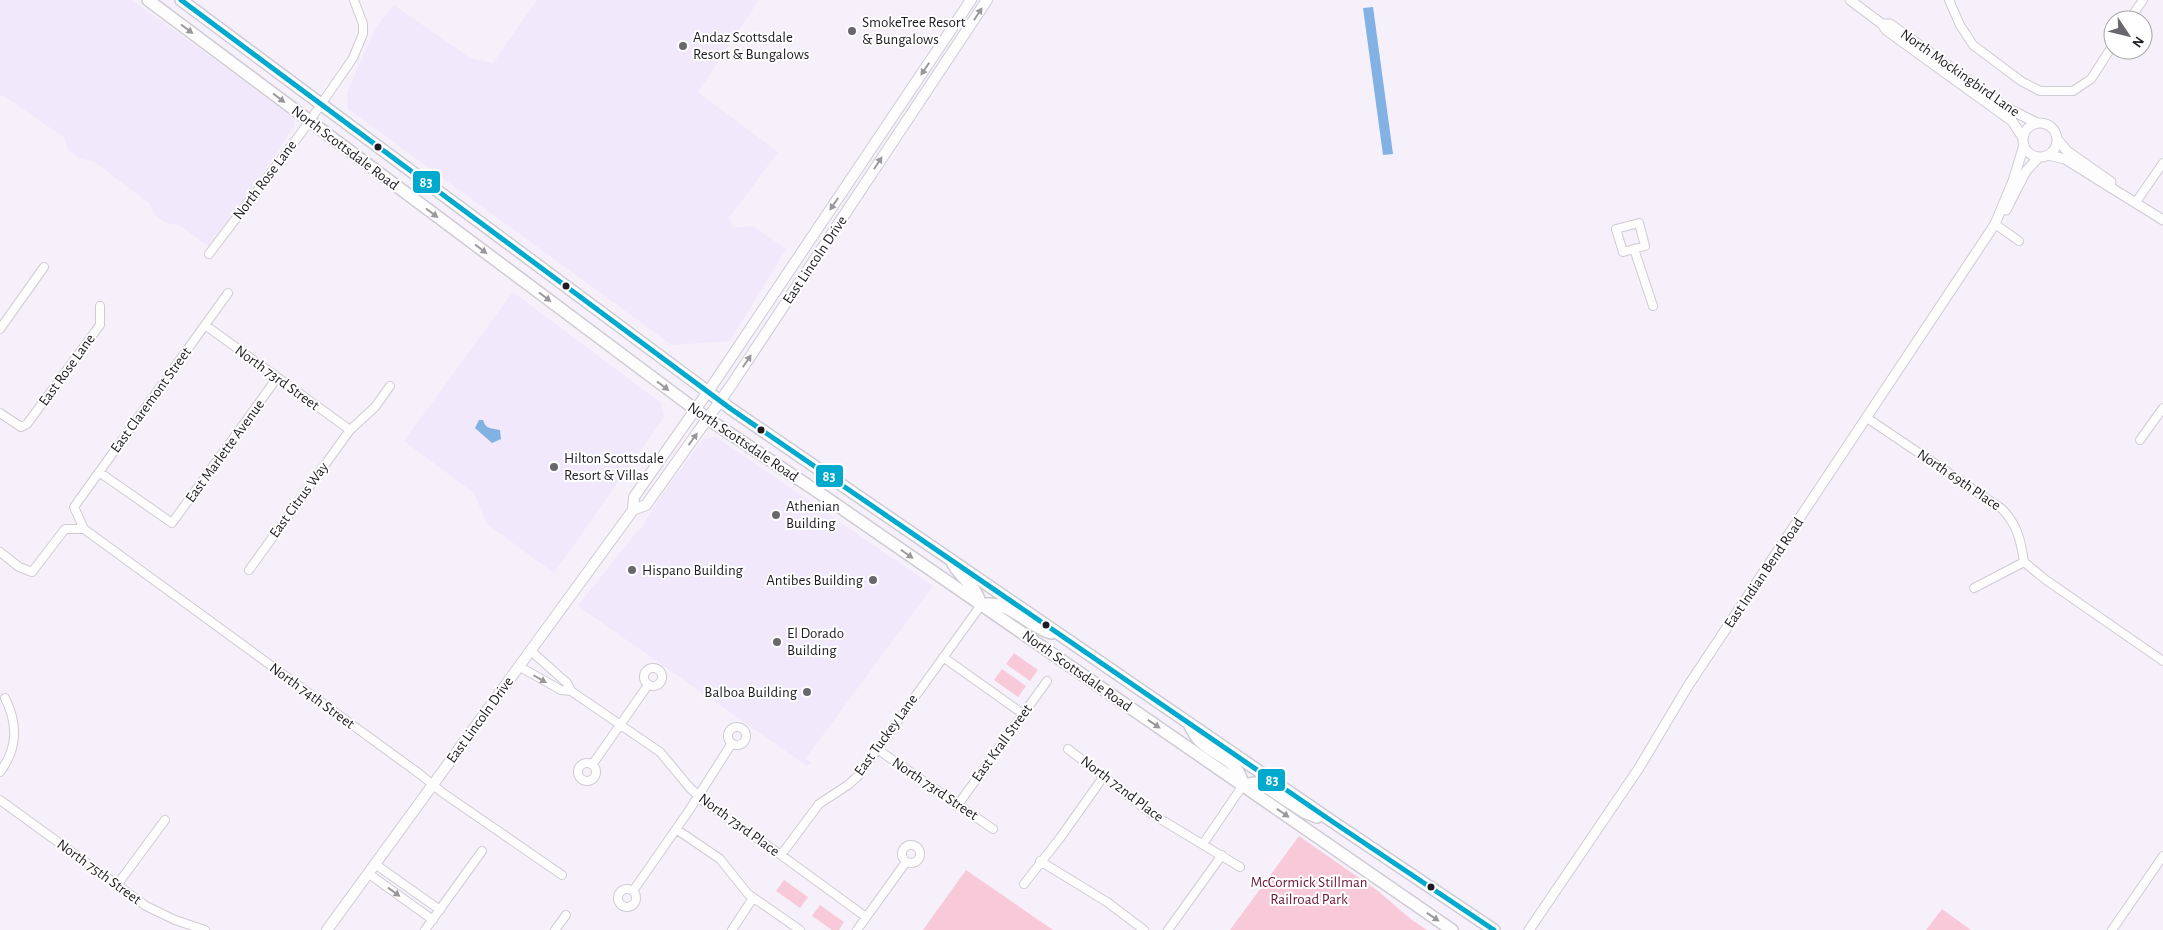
<svg xmlns="http://www.w3.org/2000/svg" width="2163" height="930" font-family="'Alegreya Sans',sans-serif">
	<rect width="100%" height="100%" fill="#f5f0fa"/>
	<path fill="#f1e8fb" d="M0 0H132L291 115 294 120V127L211 248 179 225 166 223 154 214 150 204 93 161 81 159 68 150 65 138 4 96H0Z
		M537 0H759L698 92 778 152 729 218 733 228 753 226 786 249 730 341 672 345 348 109 347 93 361 60 376 27 394 5 470 58 493 63Z
		M513 292 661 403 664 417 554 573 487 524 474 493 404 441Z
		M716 437 933 586 806 758 811 763 807 766 578 606 638 530 641 529 655 505 703 439Z"/>
	<path fill="#f8cad9" d="M1014 653 1038 670 1030 681 1006 664Z
		M1002 669 1026 686 1018 697 994 680Z
		M1299 836 1378 891 1412 920 1427 930H1230Z
		M966 870 1053 930H923Z
		M784 880 808 897 800 908 776 891Z
		M820 905 844 922 839 930H832L812 916Z
		M1942 909 1971 930H1926Z"/>
	<path fill="#82b1e4" d="M1373 7 1393 154 1383 155 1363 8Z
		M479 420H483C486 430 492 428 500 430L501 439 492 443 475 428Z"/>
	<g fill="none" stroke-linecap="round" stroke-linejoin="round">
		<defs>
			<path id="minor" d="M1949 0 1960 25 1973 45 2021 81 2040 91H2073L2091 79 2113 45
				M2129 20 2143 0
				M2136 202 2163 163
				M1639 223 1645 246 1623 252 1616 229Z
				M1995 224 2019 241
				M1634 249 1653 306
				M209 254 304 129 353 58 363 34V24L354 0
				M228 293 74 507 84 529 421 775 443 793 562 875
				M205 325 350 430
				M0 329 44 267
				M0 413 21 427 27 424 100 325V306
				M1867 418 2002 509C2017 524 2021 541 2024 562L2046 580 2163 661
				M2140 440 2163 408
				M99 472 172 523 277 378
				M0 552 19 567 32 572 65 529H84
				M249 570 350 430 375 407 390 386
				M1974 588 2024 562
				M531 651 567 683 571 691
				M943 657 1023 714
				M520 667 561 690 571 691 660 752 690 788 706 803 781 855 866 917
				M644 677a9 9 0 1 1 18 0a9 9 0 1 1-18 0Z
				M728 736a9 9 0 1 1 18 0a9 9 0 1 1-18 0Z
				M877 749 993 829
				M1068 749 1152 814 1240 867
				M578 772a9 9 0 1 1 18 0a9 9 0 1 1-18 0Z
				M592 765 648 685
				M0 772C18 748 18 724 5 698
				M0 800 146 906 175 920 205 930
				M957 806 1047 681
				M676 829 720 859 748 894 800 930
				M1203 844 1243 785
				M902 854a9 9 0 1 1 18 0a9 9 0 1 1-18 0Z
				M781 855 819 804 848 785 858 776 981 605
				M1040 861 1107 902 1144 930
				M375 864 440 910
				M369 874 433 920
				M1024 884 1060 838 1104 776
				M117 885 165 820
				M618 898a9 9 0 1 1 18 0a9 9 0 1 1-18 0Z
				M633 891 690 809 732 743
				M425 930 482 851
				M555 930 566 915
				M732 930 753 898
				M857 930 906 862
				M1168 930 1222 855
				M2112 930 2163 856"/>
			<path id="tertiary" d="M1850 0 1882 24 1886 30 2012 121 2023 138
				M1882 24H1890L2007 108 2037 123
				M2023 140a17 17 0 1 1 34 0a17 17 0 1 1-34 0Z
				M2057 139 2067 151 2111 182
				M2048 155 2065 159 2163 220
				M2006 210 2026 171 2039 157
				M1529 930 1639 768 1688 686 1995 224 2013 181 2024 145"/>
			<path id="secondary" d="M633 510 634 497 716 380 971 0
				M327 930 633 510 646 505 730 387 987 0"/>
			<path id="primary" d="M148 0 708 419 818 492 1452 930
				M181 0 731 409 1333 822 1494 930
				M953 564C963 581 976 585 981 605
				M981 605C1007 598 1027 626 1051 633
				M1190 726C1193 731 1196 738 1201 742 1218 758 1238 759 1243 785
				M1243 785 1255 783 1263 785 1304 812 1317 817"/>
		</defs>
		<use href="#minor" stroke="#cfcbd3" stroke-width="10"/>
		<use href="#tertiary" stroke="#cfcbd3" stroke-width="11"/>
		<use href="#secondary" stroke="#cfcbd3" stroke-width="12"/>
		<use href="#primary" stroke="#cfcbd3" stroke-width="14"/>
		<use href="#minor" stroke="#fefdfe" stroke-width="8"/>
		<use href="#tertiary" stroke="#fefdfe" stroke-width="9"/>
		<use href="#secondary" stroke="#fefdfe" stroke-width="10"/>
		<use href="#primary" stroke="#fefdfe" stroke-width="11"/>
		<defs>
			<path id="bus-1" d="M181 0 731 409 1333 822 1494 930"/>
		</defs>
		<use href="#bus-1" stroke="#fff" stroke-width="9"/>
		<use href="#bus-1" stroke="#00a9ce" stroke-width="5"/>
	</g>
	<defs><path id="oneway-solid" d="M-6-.8H1V-3.2L6.5 0L1 3.2V.8H-6Z" transform="scale(1.25)"/></defs>
	<g fill="#99979b">
		<use href="#oneway-solid" transform="translate(978 14) rotate(-57)"/>
		<use href="#oneway-solid" transform="translate(187 29) rotate(37)"/>
		<use href="#oneway-solid" transform="translate(925 69) rotate(124)"/>
		<use href="#oneway-solid" transform="translate(279 98) rotate(37)"/>
		<use href="#oneway-solid" transform="translate(878 163) rotate(-57)"/>
		<use href="#oneway-solid" transform="translate(834 204) rotate(124)"/>
		<use href="#oneway-solid" transform="translate(432 213) rotate(37)"/>
		<use href="#oneway-solid" transform="translate(481 249) rotate(37)"/>
		<use href="#oneway-solid" transform="translate(545 297) rotate(37)"/>
		<use href="#oneway-solid" transform="translate(747 361) rotate(-56)"/>
		<use href="#oneway-solid" transform="translate(663 386) rotate(37)"/>
		<use href="#oneway-solid" transform="translate(693 439) rotate(-54)"/>
		<use href="#oneway-solid" transform="translate(907 554) rotate(35)"/>
		<use href="#oneway-solid" transform="translate(540 679) rotate(30)"/>
		<use href="#oneway-solid" transform="translate(1154 724) rotate(34)"/>
		<use href="#oneway-solid" transform="translate(1283 813) rotate(35)"/>
		<use href="#oneway-solid" transform="translate(394 892) rotate(36)"/>
		<use href="#oneway-solid" transform="translate(1433 917) rotate(34)"/>
	</g>
	<g fill="#69666e" stroke="#fff" stroke-width="2">
		<circle cx="852" cy="31" r="5"/>
		<circle cx="683" cy="46" r="5"/>
		<circle cx="554" cy="467" r="5"/>
		<circle cx="776" cy="515" r="5"/>
		<circle cx="632" cy="570" r="5"/>
		<circle cx="873" cy="580" r="5"/>
		<circle cx="777" cy="642" r="5"/>
		<circle cx="807" cy="692" r="5"/>
	</g>
	<g fill="#1e1b22" stroke="#fff" stroke-width="2">
		<circle cx="378" cy="147" r="4.5"/>
		<circle cx="566" cy="286" r="4.5"/>
		<circle cx="761" cy="430" r="4.5"/>
		<circle cx="1046" cy="625" r="4.5"/>
		<circle cx="1431" cy="887" r="4.5"/>
	</g>
	<g text-anchor="middle" dominant-baseline="central" stroke-width="4" stroke-linejoin="round" paint-order="stroke">
		<g font-size="15" fill="#1e1b22" stroke="#fff" text-anchor="start">
			<text x="862" y="22">SmokeTree Resort<tspan x="862" dy="17">&amp; Bungalows</tspan></text>
			<text x="693" y="37">Andaz Scottsdale<tspan x="693" dy="17">Resort &amp; Bungalows</tspan></text>
			<text x="564" y="458">Hilton Scottsdale<tspan x="564" dy="17">Resort &amp; Villas</tspan></text>
			<text x="786" y="506">Athenian<tspan x="786" dy="17">Building</tspan></text>
			<text x="642" y="570">Hispano Building</text>
			<text x="863" y="580" text-anchor="end">Antibes Building</text>
			<text x="787" y="633">El Dorado<tspan x="787" dy="17">Building</tspan></text>
			<text x="797" y="692" text-anchor="end">Balboa Building</text>
		</g>
		<g font-size="15" fill="#1e1b22" stroke="#fff">
			<text transform="translate(1960 73) rotate(35)">North Mockingbird Lane</text>
			<text transform="translate(345 148) rotate(37)">North Scottsdale Road</text>
			<text transform="translate(265 180) rotate(-53)">North Rose Lane</text>
			<text transform="translate(815 260) rotate(-56)">East Lincoln Drive</text>
			<text transform="translate(67 370) rotate(-54)">East Rose Lane</text>
			<text transform="translate(277 378) rotate(36)">North 73rd Street</text>
			<text transform="translate(151 400) rotate(-54)">East Claremont Street</text>
			<text transform="translate(743 442) rotate(34)">North Scottsdale Road</text>
			<text transform="translate(225 451) rotate(-54)">East Marlette Avenue</text>
			<text transform="translate(1959 480) rotate(34)">North 69th Place</text>
			<text transform="translate(299 500) rotate(-54)">East Citrus Way</text>
			<text transform="translate(1764 573) rotate(-56)">East Indian Bend Road</text>
			<text transform="translate(1077 671) rotate(35)">North Scottsdale Road</text>
			<text transform="translate(312 696) rotate(36)">North 74th Street</text>
			<text transform="translate(480 720) rotate(-54)">East Lincoln Drive</text>
			<text transform="translate(886 735) rotate(-54)">East Tuckey Lane</text>
			<text transform="translate(1002 743) rotate(-54)">East Krall Street</text>
			<text transform="translate(935 789) rotate(34)">North 73rd Street</text>
			<text transform="translate(1122 789) rotate(37)">North 72nd Place</text>
			<text transform="translate(739 825) rotate(36)">North 73rd Place</text>
			<text transform="translate(99 872) rotate(36)">North 75th Street</text>
		</g>
		<g font-size="15" fill="#6c1435" stroke="#fff">
			<text x="1309" y="882">McCormick Stillman<tspan x="1309" dy="17">Railroad Park</tspan></text>
		</g>
	</g>
	<g stroke="#fff" stroke-width="2">
		<rect x="412" y="170" width="29" height="24" rx="5" fill="#00a9ce"/>
		<rect x="815" y="464" width="29" height="24" rx="5" fill="#00a9ce"/>
		<rect x="1257" y="768" width="29" height="24" rx="5" fill="#00a9ce"/>
	</g>
	<g font-size="14" text-anchor="middle" font-weight="bold" fill="#fff">
		<text x="426" y="187">83</text>
		<text x="829" y="481">83</text>
		<text x="1272" y="785">83</text>
	</g>
	<g transform="translate(2128 35) rotate(125)"><circle r="24" fill="#ffffff" stroke="#a5a4a7"/>
	<path d="M0-4L9 19L0 12L-9 19Z" fill="#69666e"/>
	<text y="-8" font-size="14" font-weight="bold" text-anchor="middle" fill="#1e1b22">N</text>
	</g>
</svg>
